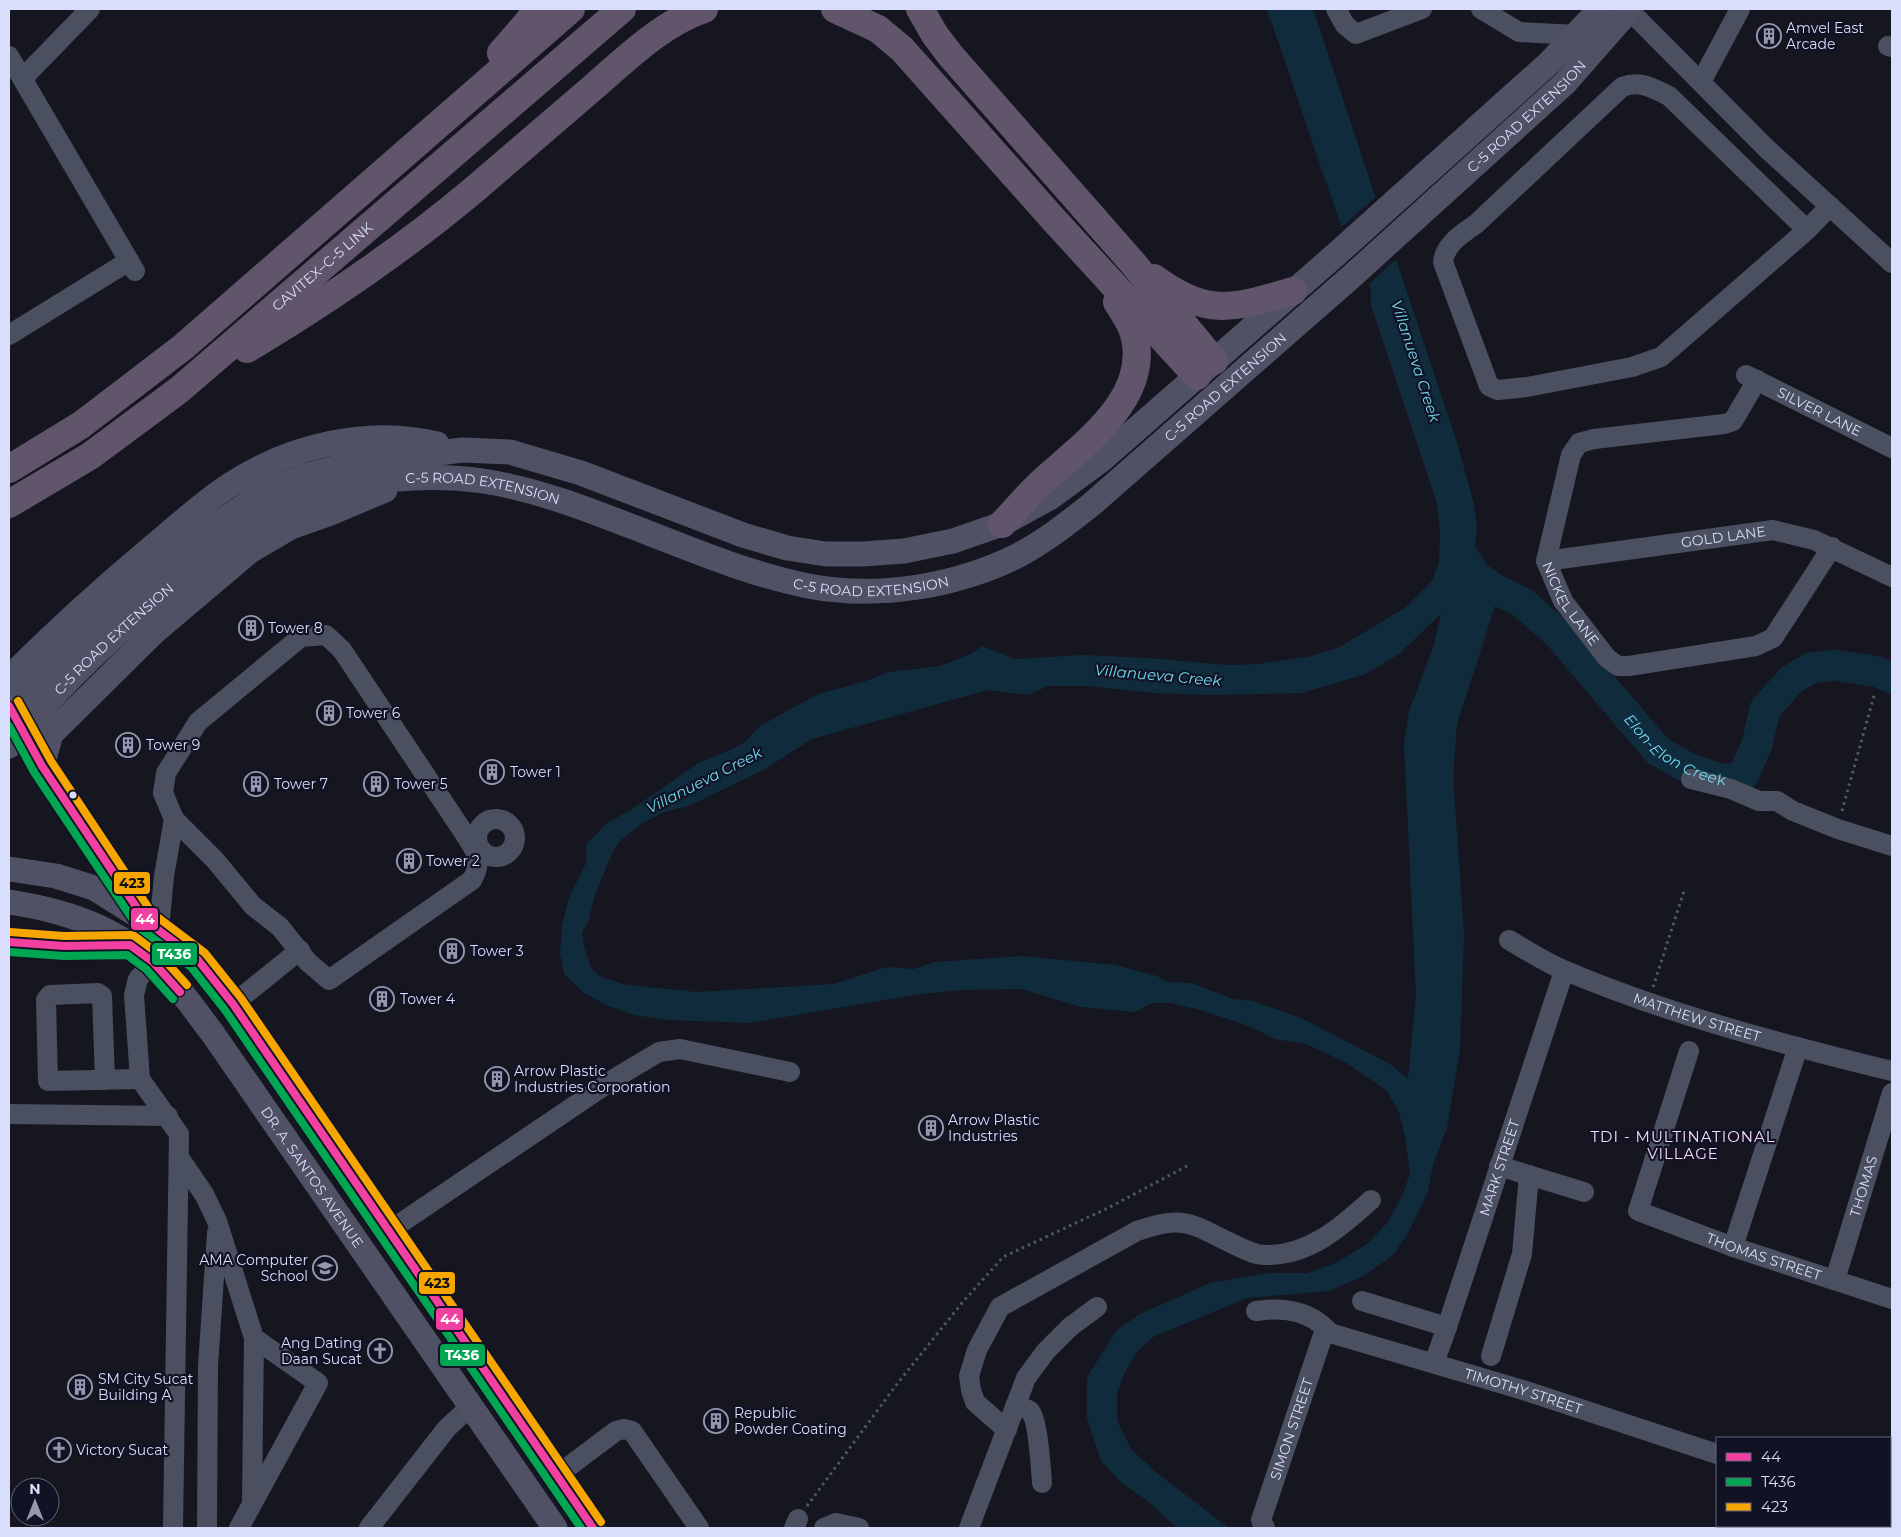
<svg xmlns="http://www.w3.org/2000/svg" width="1901" height="1537" font-family="Montserrat,sans-serif">
	<rect width="100%" height="100%" fill="#151620"/>
	<path fill="#102c3c" fill-rule="evenodd" d="M1267 9H1313L1457 443 1474 504 1477 529 1473 559 1495 606 1457 724 1453 776 1464 935 1460 1050 1447 1128 1433 1164 1428 1192 1407 1235 1393 1255 1365 1275 1329 1291 1247 1298 1153 1337 1137 1352 1125 1372 1117 1393V1420L1131 1449 1158 1474 1229 1528H1177L1149 1502 1122 1483 1101 1461 1087 1418V1377L1117 1330 1140 1314 1210 1283 1270 1273H1307L1336 1263 1368 1243 1388 1222 1403 1194 1410 1174 1405 1136 1399 1112 1386 1090 1345 1062 1306 1044 1275 1039 1249 1026 1197 1009 1170 1003H1152L1135 1012 1081 1007 1022 989 963 990 919 994 750 1023 670 1020 634 1015 606 1005 583 992 564 974 560 953 562 926 569 898 587 861 586 845 607 823 632 809 700 762 733 749 745 742 760 726 818 694 866 681 889 672 940 666 971 654 982 646 1015 659 1083 655 1148 658 1227 665 1260 664 1311 656 1340 647 1405 608 1432 581 1439 562 1440 532 1437 503 1371 305V290L1339 220ZM1441 614 1434 645 1409 711 1404 744 1416 994 1408 1079 1390 1064 1301 1018 1253 1001 1233 999 1191 983 1167 982 1157 976 1115 965 1022 956 935 962 914 969 887 967 833 984 697 992 627 985 601 977 591 968 584 947 582 932 589 920 594 897 612 853 621 840 644 822 665 812 691 805 765 769 812 739 988 690 1028 695 1048 686H1087L1154 693 1209 695 1302 693 1366 674 1399 654Z"/>
	<path fill="#151620" d="M1378 195 1398 257 1367 286 1340 228Z"/>
	<g fill="none" stroke-linecap="round" stroke-linejoin="round">
		<path stroke="#102c3c" stroke-width="31" id="s1" d="M1462 555 1475 575 1493 588 1523 603 1558 634 1658 751 1690 769 1720 779H1732L1744 774 1757 744 1765 709 1791 680 1811 668 1833 665 1878 672 1892 678"/>
		<path stroke="#4b5b61" stroke-width="3" stroke-dasharray="2.5 4" stroke-linecap="butt" d="M1842 811 1875 692
			M1653 987 1684 891
			M807 1506 897 1384 962 1303 1003 1257 1108 1208 1187 1166"/>
		<g stroke="#4b5060" stroke-width="20">
			<path d="M1336 9 1345 25 1356 34 1422 9"/>
			<path d="M1481 9 1519 32 1577 35"/>
			<path d="M1629 10 1766 148 1892 263"/>
			<path d="M1888 46 1892 47"/>
			<path d="M9 56 135 271"/>
			<path d="M23 78 90 9"/>
			<path d="M1701 82 1740 9"/>
			<path d="M1807 230 1669 96C1652 88 1641 80 1622 87L1476 224C1462 234 1445 244 1443 262L1489 386 1498 390 1527 387 1632 367 1661 357 1807 230 1830 206"/>
			<path d="M9 335 129 261"/>
			<path id="s2" d="M1746 375 1892 448"/>
			<path id="s3" d="M1757 380 1733 421 1724 424 1594 439 1579 443 1571 455 1546 561 1563 601 1607 658 1618 666H1629L1756 646 1773 638 1832 547"/>
			<path id="s4" d="M1546 561 1773 530 1814 540 1892 577"/>
			<path d="M326 635 342 650 464 833C475 851 484 859 472 880L329 980 308 962 280 927 253 906 215 860 174 819 163 793 166 773 198 722 301 637Z"/>
			<path d="M1691 779 1731 789 1759 801H1777L1793 811 1838 829 1892 846"/>
			<circle cx="496" cy="838" r="19"/>
			<path d="M159 929 164 876 174 819"/>
			<path id="s5" d="M1509 940C1528 951 1546 963 1566 971 1670 1015 1782 1044 1892 1071"/>
			<path d="M9 942 64 946 130 945"/>
			<path d="M153 962 138 979 134 995 140 1079 179 1134 173 1528"/>
			<path d="M233 1004 300 950"/>
			<path id="s6" d="M1689 1051 1638 1211 1733 1247 1892 1299"/>
			<path d="M105 1080 102 996 98 993 50 995 46 1000 48 1081 140 1079"/>
			<path d="M9 1114 168 1116"/>
			<path d="M180 1159 204 1194 217 1221 254 1338 318 1383 239 1528"/>
			<path d="M1499 1166 1584 1192"/>
			<path d="M389 1231 617 1077 659 1052 680 1049 790 1072"/>
			<path d="M1733 1247 1798 1047"/>
			<path id="s7" d="M1835 1280 1892 1093"/>
			<path d="M1362 1301 1447 1327"/>
			<path d="M1256 1311C1284 1307 1310 1310 1330 1333"/>
			<path id="s8" d="M1330 1333 1523 1390 1717 1454"/>
			<path d="M1491 1356 1522 1254 1529 1175"/>
			<path id="s9" d="M1434 1363 1447 1327 1564 971"/>
			<path d="M1015 1406C1019 1407 1026 1408 1030 1411 1038 1419 1041 1470 1042 1483"/>
			<path d="M1007 1430 975 1402 971 1390 969 1376 977 1350 1000 1307 1137 1231C1184 1214 1191 1224 1233 1244 1243 1249 1255 1255 1265 1255 1309 1256 1341 1227 1371 1200"/>
			<path d="M556 1476 616 1431 624 1429 632 1431 699 1528"/>
			<path d="M252 1501 254 1338"/>
			<path d="M1890 1510 1892 1511"/>
			<path d="M207 1528 208 1366 217 1233"/>
			<path d="M369 1528 447 1428 471 1406"/>
			<path d="M794 1528 798 1519"/>
			<path d="M824 1528 836 1523 859 1528"/>
			<path d="M969 1528 1026 1378 1046 1351 1070 1327 1097 1307"/>
			<path id="s10" d="M1265 1528 1261 1520 1322 1338 1330 1333"/>
		</g>
		<g stroke="#515166" stroke-width="25">
			<path d="M9 700 10 677C55 632 102 589 150 549 177 527 202 503 230 485 289 446 368 427 437 444"/>
			<path d="M9 713 93 627 191 543 264 492 304 476 346 465 462 450 510 452 581 473 743 535 787 548 826 554H863L904 551 953 541 1002 524 1051 497 1100 461 1341 250 1549 63 1600 9"/>
			<path id="s11" d="M9 746C62 682 124 624 189 572 226 541 266 510 313 495 366 479 428 473 483 481 541 490 597 513 651 534 702 554 754 575 808 586 877 599 954 587 1017 556 1044 542 1068 523 1092 504L1352 276 1565 83 1630 9"/>
			<path d="M33 751 141 913"/>
			<path d="M42 766 51 734 153 633 250 551 291 527 328 514 385 490"/>
			<path d="M9 869 56 876 94 888 145 920 198 960 238 1011 593 1528"/>
			<path id="s12" d="M9 902C75 912 128 932 173 983 188 999 200 1017 213 1034L555 1528"/>
		</g>
		<g stroke="#61556b" stroke-width="28">
			<path d="M835 9 878 29 902 49 1054 220 1197 376"/>
			<path d="M920 9 935 35 951 56 1132 262 1214 361"/>
			<path d="M501 53 539 9"/>
			<path d="M1154 278C1208 318 1233 308 1293 291"/>
			<path d="M247 349C327 301 405 248 476 188 516 154 556 119 597 84 629 56 663 23 704 9"/>
			<path d="M9 469 81 425 183 347 571 9"/>
			<path id="s13" d="M9 504 90 456 179 390 622 9"/>
			<path d="M1002 524C1016 510 1029 493 1044 480 1085 443 1156 394 1132 328 1128 319 1122 310 1117 302"/>
		</g>
		<defs>
			<path id="bus-1" d="M9 706 42 766 145 920 198 960 233 1004 593 1528
				M9 942 64 946 130 945 153 962 180 992"/>
			<path id="bus-2" d="M9 726 34 772 137 926 191 967 225 1010 581 1528
				M9 952 64 956 127 955 146 969 173 999"/>
			<path id="bus-3" d="M18 701 51 761 152 913 205 953 241 998 601 1522
				M10 932 64 936 133 935 160 955 187 985"/>
		</defs>
		<use href="#bus-1" stroke="#111324" stroke-width="11"/>
		<use href="#bus-2" stroke="#111324" stroke-width="11"/>
		<use href="#bus-3" stroke="#111324" stroke-width="11"/>
		<use href="#bus-1" stroke="#f240a1" stroke-width="8"/>
		<use href="#bus-2" stroke="#00a651" stroke-width="8"/>
		<use href="#bus-3" stroke="#f7a600" stroke-width="8"/>
	</g>
	<defs>
		<symbol id="building-ring" viewBox="-11 -11 22 22"><circle r="9.5" fill="#111324" stroke="#9498ae" stroke-width="1.5"/><path d="M-4-6H4V6H1V3H-1V6H-4ZM-2.5-4.3h1.7v1.8h-1.7ZM.8-4.3h1.7v1.8H.8ZM-2.5-1h1.7V.8h-1.7ZM.8-1h1.7V.8H.8Z" fill="#9498ae"/></symbol>
		<symbol id="university-ring" viewBox="-11 -11 22 22"><circle r="9.5" fill="#111324" stroke="#9498ae" stroke-width="1.5"/><path d="M0-5L7-2L0 1L-7-2ZM-4 1L0 2.5L4 1V4Q0 6-4 4Z" fill="#9498ae"/></symbol>
		<symbol id="church-ring" viewBox="-11 -11 22 22"><circle r="9.5" fill="#111324" stroke="#9498ae" stroke-width="1.5"/><path d="M-1.2-6h2.4v3.5h3.3v2.4h-3.3V6h-2.4V-.1h-3.3v-2.4h3.3Z" fill="#9498ae"/></symbol>
	</defs>
	<g fill-rule="evenodd">
		<use href="#building-ring" x="1755" y="22" width="28" height="28"/>
		<use href="#building-ring" x="237" y="614" width="28" height="28"/>
		<use href="#building-ring" x="315" y="699" width="28" height="28"/>
		<use href="#building-ring" x="114" y="731" width="28" height="28"/>
		<use href="#building-ring" x="478" y="758" width="28" height="28"/>
		<use href="#building-ring" x="242" y="770" width="28" height="28"/>
		<use href="#building-ring" x="362" y="770" width="28" height="28"/>
		<use href="#building-ring" x="395" y="847" width="28" height="28"/>
		<use href="#building-ring" x="438" y="937" width="28" height="28"/>
		<use href="#building-ring" x="368" y="985" width="28" height="28"/>
		<use href="#building-ring" x="483" y="1065" width="28" height="28"/>
		<use href="#building-ring" x="917" y="1114" width="28" height="28"/>
		<use href="#university-ring" x="311" y="1254" width="28" height="28"/>
		<use href="#church-ring" x="366" y="1337" width="28" height="28"/>
		<use href="#building-ring" x="66" y="1373" width="28" height="28"/>
		<use href="#building-ring" x="702" y="1407" width="28" height="28"/>
		<use href="#church-ring" x="45" y="1436" width="28" height="28"/>
	</g>
	<circle fill="#d8defb" stroke="#111324" stroke-width="2" cx="73" cy="795" r="4.5"/>
	<g text-anchor="middle" dominant-baseline="central" stroke-width="4.5" stroke-linejoin="round" paint-order="stroke">
		<g font-size="14" fill="#d8defb" stroke="#111324" text-anchor="start">
			<text x="1786" y="28">Amvel East<tspan x="1786" dy="16">Arcade</tspan></text>
			<text x="268" y="628">Tower 8</text>
			<text x="346" y="713">Tower 6</text>
			<text x="146" y="745">Tower 9</text>
			<text x="510" y="772">Tower 1</text>
			<text x="274" y="784">Tower 7</text>
			<text x="394" y="784">Tower 5</text>
			<text x="426" y="861">Tower 2</text>
			<text x="470" y="951">Tower 3</text>
			<text x="400" y="999">Tower 4</text>
			<text x="514" y="1071">Arrow Plastic<tspan x="514" dy="16">Industries Corporation</tspan></text>
			<text x="948" y="1120">Arrow Plastic<tspan x="948" dy="16">Industries</tspan></text>
			<text x="308" y="1260" text-anchor="end">AMA Computer<tspan x="308" dy="16">School</tspan></text>
			<text x="362" y="1343" text-anchor="end">Ang Dating<tspan x="362" dy="16">Daan Sucat</tspan></text>
			<text x="98" y="1379">SM City Sucat<tspan x="98" dy="16">Building A</tspan></text>
			<text x="734" y="1413">Republic<tspan x="734" dy="16">Powder Coating</tspan></text>
			<text x="76" y="1450">Victory Sucat</text>
		</g>
		<g font-size="14" fill="#d8defb" stroke="#111324">
			<text stroke="none"><textPath href="#s11" startOffset="1800">C-5 ROAD EXTENSION</textPath></text>
			<text stroke="none"><textPath href="#s13" startOffset="394">CAVITEX–C-5 LINK</textPath></text>
			<text stroke="none"><textPath href="#s11" startOffset="1395">C-5 ROAD EXTENSION</textPath></text>
			<text stroke="none"><textPath href="#s2" startOffset="82">SILVER LANE</textPath></text>
			<text stroke="none"><textPath href="#s11" startOffset="570">C-5 ROAD EXTENSION</textPath></text>
			<text stroke="none"><textPath href="#s4" startOffset="179">GOLD LANE</textPath></text>
			<text stroke="none"><textPath href="#s11" startOffset="975">C-5 ROAD EXTENSION</textPath></text>
			<text stroke="none"><textPath href="#s3" startOffset="376">NICKEL LANE</textPath></text>
			<text stroke="none"><textPath href="#s11" startOffset="150">C-5 ROAD EXTENSION</textPath></text>
			<text stroke="none"><textPath href="#s5" startOffset="204">MATTHEW STREET</textPath></text>
			<text stroke="none"><textPath href="#s9" startOffset="206">MARK STREET</textPath></text>
			<text stroke="none"><textPath href="#s12" startOffset="426">DR. A. SANTOS AVENUE</textPath></text>
			<text stroke="none"><textPath href="#s7" startOffset="98">THOMAS</textPath></text>
			<text stroke="none"><textPath href="#s6" startOffset="302">THOMAS STREET</textPath></text>
			<text stroke="none"><textPath href="#s8" startOffset="202">TIMOTHY STREET</textPath></text>
			<text stroke="none"><textPath href="#s10" startOffset="105">SIMON STREET</textPath></text>
		</g>
		<g font-size="15" font-style="italic" fill="#70daf1" stroke="#111324">
			<text transform="translate(1416 361) rotate(72)">Villanueva Creek</text>
			<text transform="translate(1158 675) rotate(5)">Villanueva Creek</text>
			<text stroke="none"><textPath href="#s1" startOffset="294">Elon-Elon Creek</textPath></text>
			<text transform="translate(704 780) rotate(-27)">Villanueva Creek</text>
		</g>
		<g font-size="15" letter-spacing="1" fill="#fbdaf9" stroke="#111324">
			<text x="1683" y="1136">TDI - MULTINATIONAL<tspan x="1683" dy="17">VILLAGE</tspan></text>
		</g>
	</g>
	<g stroke="#111324" stroke-width="2">
		<rect x="113" y="871" width="38" height="24" rx="5" fill="#f7a600"/>
		<rect x="130" y="907" width="29" height="24" rx="5" fill="#f240a1"/>
		<rect x="151" y="942" width="47" height="24" rx="5" fill="#00a651"/>
		<rect x="418" y="1271" width="38" height="24" rx="5" fill="#f7a600"/>
		<rect x="435" y="1307" width="29" height="24" rx="5" fill="#f240a1"/>
		<rect x="439" y="1343" width="47" height="24" rx="5" fill="#00a651"/>
	</g>
	<g font-size="14" text-anchor="middle" font-weight="bold" fill="#fff">
		<text x="145" y="924">44</text>
		<text x="174" y="959">T436</text>
		<text x="450" y="1324">44</text>
		<text x="462" y="1360">T436</text>
	</g>
	<g font-size="14" text-anchor="middle" font-weight="bold" fill="#111">
		<text x="132" y="888">423</text>
		<text x="437" y="1288">423</text>
	</g>
	<rect width="1901" height="1537" fill="none" stroke="#d8defb" stroke-width="20"/>
	<rect x="1716" y="1437" width="175" height="90" fill="#111324" stroke="#61647a"/>
	<rect x="1726" y="1453" width="25" height="8" fill="#f240a1" stroke="#61647a"/>
	<text x="1761" y="1462" font-size="15" fill="#d8defb">44</text>
	<rect x="1726" y="1478" width="25" height="8" fill="#00a651" stroke="#61647a"/>
	<text x="1761" y="1487" font-size="15" fill="#d8defb">T436</text>
	<rect x="1726" y="1503" width="25" height="8" fill="#f7a600" stroke="#61647a"/>
	<text x="1761" y="1512" font-size="15" fill="#d8defb">423</text>
	<g transform="translate(35 1502)"><circle r="24" fill="#111324" stroke="#61647a"/>
	<path d="M0-4L9 19L0 12L-9 19Z" fill="#9498ae"/>
	<text y="-8" font-size="14" font-weight="bold" text-anchor="middle" fill="#d8defb">N</text>
	</g>
</svg>
